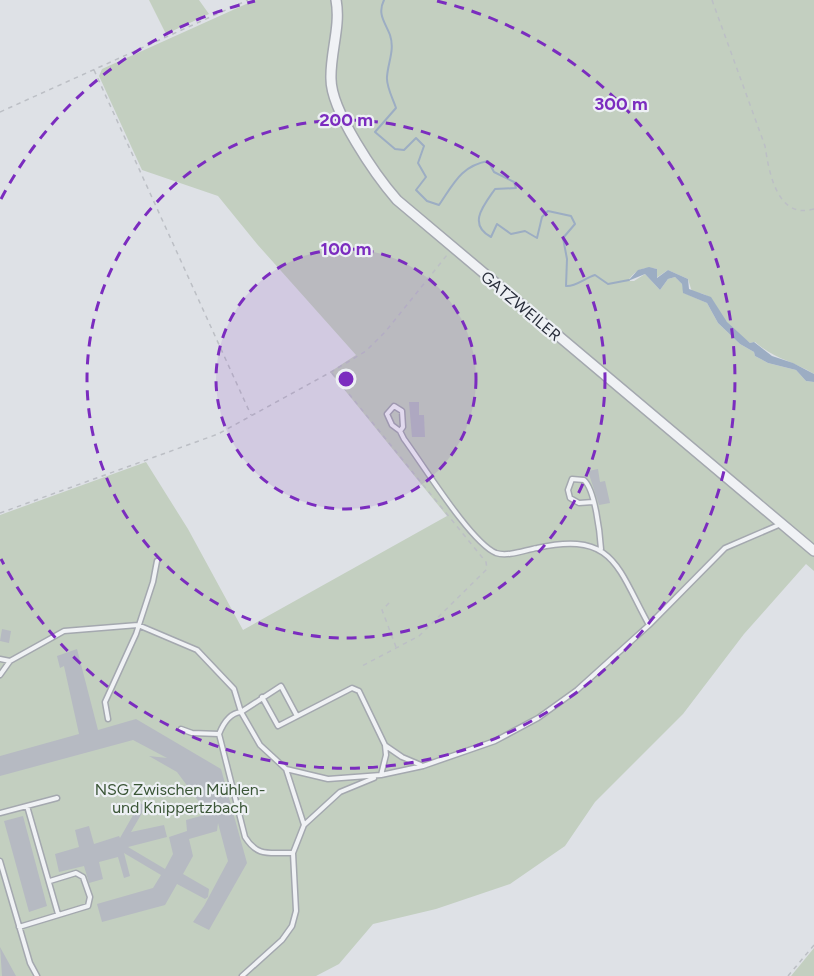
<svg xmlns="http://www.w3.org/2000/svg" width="814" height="976" font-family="Figtree,sans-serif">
	<rect width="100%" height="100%" fill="#dee1e6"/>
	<path fill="#c3cfc0" d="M149 0H199L209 14 166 34Z
		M255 0H333L338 8 331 79 336 101 354 136 377 176 397 201 772 516 749 492 399 197C377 172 334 111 333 78 332 52 345 25 339 0H814V374C791 360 776 360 755 342L750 343C741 336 732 329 725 320 714 305 714 293 692 292L688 279 668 270 656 278 657 269C645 265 634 271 628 281H634L645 274 660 290 668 279 675 277 682 284 684 293 707 303 718 323 740 344 754 352 755 356 768 363 796 370 806 381 814 382V571L806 564 744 634 683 714 595 802 565 846 510 884 436 909 373 924 339 964 316 976H0V515L146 462 188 529 243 630 447 516 330 372 356 355 257 244 218 196 142 170 99 76 102 69Z
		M814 948V976H791Z"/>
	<path fill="#9cadc3" d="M649 267 657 269V278L668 270 688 279 689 289 711 297 727 322 750 343 754 342 772 356 793 363 814 374V382L806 381 796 370 768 363 755 356 754 352 740 344 718 323 707 303 683 293 682 284 675 277 668 279 660 290 645 274 628 281 638 270Z"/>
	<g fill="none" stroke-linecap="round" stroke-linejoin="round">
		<path stroke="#9cadc3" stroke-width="2" d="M384 0C377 14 385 22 390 35 395 50 388 62 387 77 386 86 393 99 396 108L375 132 395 149 404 150 416 138 424 146 418 163 426 177 416 190 427 201 439 205C454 183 461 166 488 161L494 172 514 182 516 188 495 189C484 205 467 224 491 237L497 224 511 234 525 231 537 238 542 217 548 211 571 216 575 224 563 238 567 259 566 286C575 287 585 278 595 275L608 284 629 280"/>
	</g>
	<path fill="#b6bac2" d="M409 402H419V415H424L425 437H412Z
		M598 469 600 482 605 481 610 503 599 505 588 471Z
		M2 629 11 631 9 643 0 641Z
		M77 649 98 730 136 719 221 769 247 863 209 930 193 922 204 906 228 861 218 823 217 831 189 839 193 856 183 874 209 889 208 897 205 899 177 884 165 905 102 922 97 904 153 888 161 875 124 853 130 876 124 878 118 857 99 862 103 879 89 883 84 866 59 872 55 854 79 847 75 830 89 826 94 844 119 836 120 838 140 803 146 806 131 832 164 825 167 837 128 847 165 869 173 854 169 837 187 831 186 820 208 814 177 772 149 756 167 758 133 740 0 776V756L79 734 64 666 60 668 57 656Z
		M23 816 47 906 29 912 4 821Z
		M0 947 16 976H2Z"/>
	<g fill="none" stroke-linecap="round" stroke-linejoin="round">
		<defs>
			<path id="service" d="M400 431 392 425 387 414 394 406 402 411 403 427 400 431 404 439C422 463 471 543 496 553 508 557 525 550 537 548 614 531 617 567 649 625
				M593 502 579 503 570 498 568 490 572 479 584 480C595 490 600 533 601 549
				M0 659 10 661
				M0 675 10 661 64 631 138 625 197 650 234 689 241 712 260 745 286 769 328 779 381 775 423 766 495 741 538 718 577 690 649 625 725 548 781 524
				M262 697 278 726 352 688 359 691 385 745 386 755 381 775
				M108 719 105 702 136 634 153 582 157 561
				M181 729 192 733 219 734
				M386 746 402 757 421 765
				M286 769 304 825
				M27 806 58 914
				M0 813 57 798
				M293 853C270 852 258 858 245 837L219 734C223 724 229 713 241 712L281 686 297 716
				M0 861 30 963 37 976
				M19 927 88 906 90 897 83 877 76 873 50 881
				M242 976 282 940 292 926 296 911 293 853 304 825 340 792 374 778"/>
			<path id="tertiary" d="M336 0C341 26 330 53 331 79 331 111 376 176 397 200L814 551"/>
		</defs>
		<use href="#service" stroke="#a4a8af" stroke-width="7"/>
		<use href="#tertiary" stroke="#a4a8af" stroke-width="12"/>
		<path stroke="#bcbfc5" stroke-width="1.5" stroke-dasharray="4.5 4.5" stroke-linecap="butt" d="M712 0 765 146C769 172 777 220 814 209
			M94 70 251 415
			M0 112 248 0
			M332 373 486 562 487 569 419 636 360 667
			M0 513 218 434 331 372 366 351 386 331 447 255
			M389 603 382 610 396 647
			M788 976 814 945"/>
		<use href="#service" stroke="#f0f2f5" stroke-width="4"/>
		<use href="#tertiary" stroke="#f0f2f5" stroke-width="9"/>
	</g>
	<circle cx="346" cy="379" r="130" fill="#7b2cbf" fill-opacity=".12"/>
	<g fill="none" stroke="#7b2cbf" stroke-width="3" stroke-dasharray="10 8">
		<circle cx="346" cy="379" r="130"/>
		<circle cx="346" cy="379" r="259"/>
		<path d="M1 199A389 389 0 0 1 255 1M437 1A389 389 0 1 1 1 559"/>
	</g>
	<g text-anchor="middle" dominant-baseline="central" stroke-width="4.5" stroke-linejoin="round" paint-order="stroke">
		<g font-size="16" fill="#292e3b" stroke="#edf0f4">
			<text transform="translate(521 306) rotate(40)">GATZWEILER</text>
		</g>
		<g font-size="16" fill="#3b5637" stroke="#edf0f4">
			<text x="180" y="789">NSG Zwischen Mühlen-<tspan x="180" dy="18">und Knippertzbach</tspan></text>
		</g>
	</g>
	<circle cx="346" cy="379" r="9" fill="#7b2cbf" stroke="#edf0f4" stroke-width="3"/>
	<g font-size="18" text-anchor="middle" font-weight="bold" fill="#7b2cbf" stroke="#edf0f4" stroke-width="4.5" stroke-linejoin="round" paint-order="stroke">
		<text x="621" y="110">300 m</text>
		<text x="346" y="126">200 m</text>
		<text x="346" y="255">100 m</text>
	</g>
</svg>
